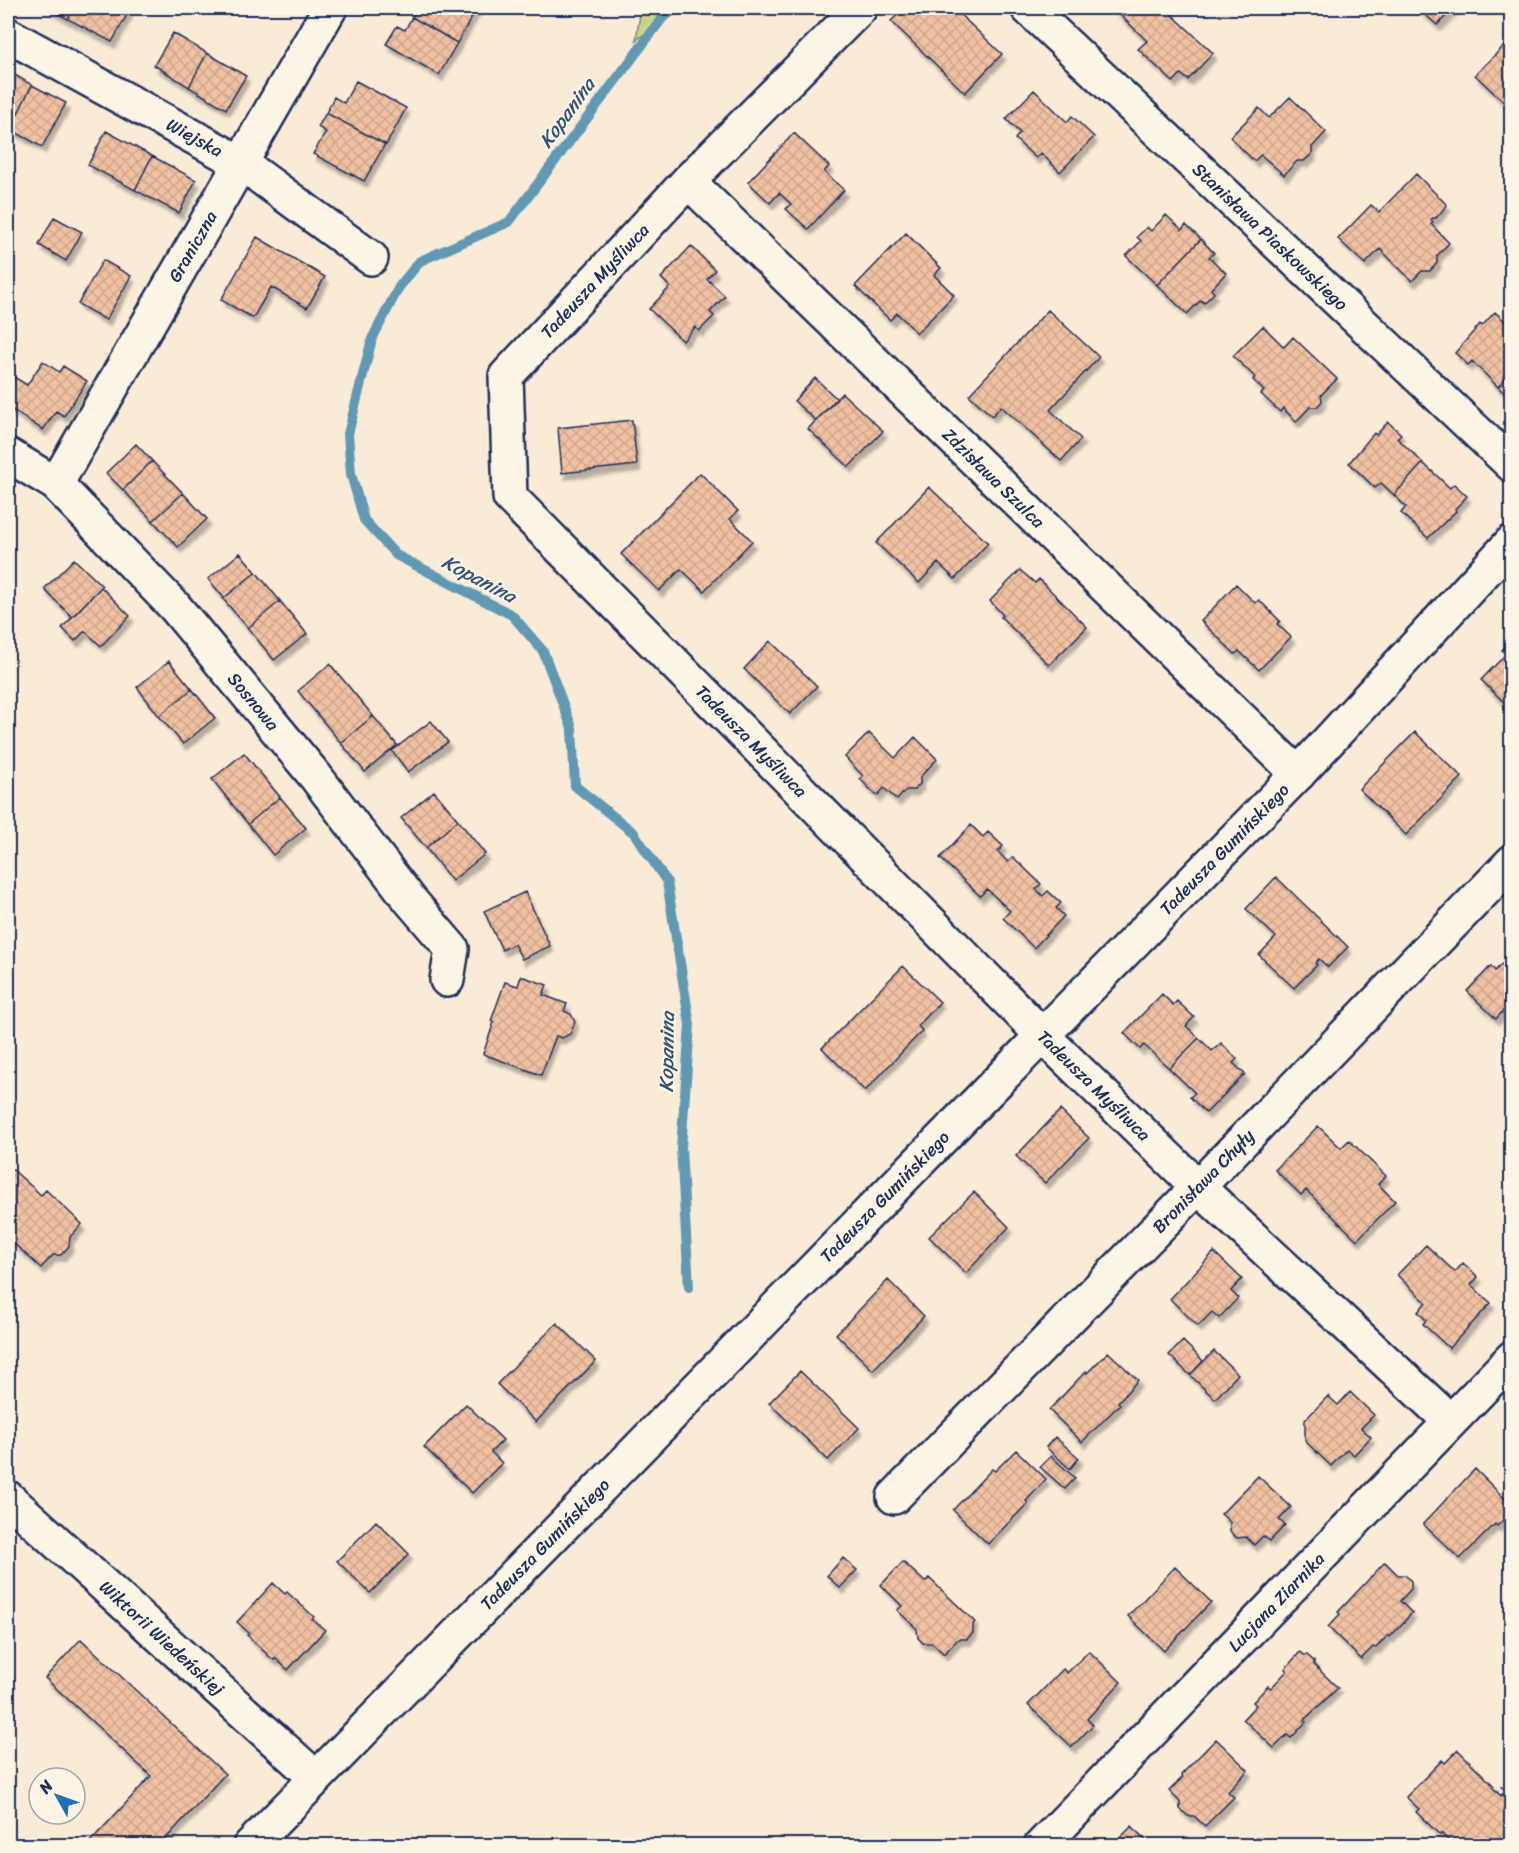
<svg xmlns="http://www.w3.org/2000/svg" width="1519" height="1853" font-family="Sriracha,sans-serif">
	<defs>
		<pattern id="building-cross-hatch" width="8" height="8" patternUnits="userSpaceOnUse" patternTransform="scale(1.5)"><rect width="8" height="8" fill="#f1c1a1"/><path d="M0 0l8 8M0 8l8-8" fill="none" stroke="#cea68d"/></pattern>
		<filter id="shadow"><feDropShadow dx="3.5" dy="6" stdDeviation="1.5" flood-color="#0004"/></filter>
	</defs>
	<rect width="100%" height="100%" fill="#faebd7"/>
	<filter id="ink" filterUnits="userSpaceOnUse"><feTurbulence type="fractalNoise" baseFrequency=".0167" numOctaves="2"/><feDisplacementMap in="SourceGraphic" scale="12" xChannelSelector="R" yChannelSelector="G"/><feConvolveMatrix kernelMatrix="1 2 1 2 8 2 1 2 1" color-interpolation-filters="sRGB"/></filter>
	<g filter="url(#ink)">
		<path fill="#c9d588" stroke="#728273" stroke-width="1.5" d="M641 8H685L636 40Z"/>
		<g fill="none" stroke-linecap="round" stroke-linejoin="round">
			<path stroke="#6199b4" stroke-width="10" d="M668 8 664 16 509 222 420 261 399 287 372 339 348 434 351 474 364 520 396 555 512 615 543 651 572 728 575 786 634 833 667 882 690 1025 681 1148 689 1287"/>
		</g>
		<path fill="url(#building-cross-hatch)" stroke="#1b2f5e" stroke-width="1.5" filter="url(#shadow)" d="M47 8H74L68 19Z
			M74 8H123L129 11 112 42 68 19Z
			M418 8H477L457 43 412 17Z
			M905 8H953L1002 54 965 93 891 21Z
			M1113 8H1165L1213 53 1188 80 1181 74 1173 82 1138 49 1147 41Z
			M1418 8H1454L1437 25Z
			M412 17 457 43 439 75 386 44 397 26 405 30Z
			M173 33 207 53 189 87 154 65Z
			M1512 38V110L1475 75Z
			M207 53 246 76 226 109 189 87Z
			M8 71 32 85 10 129 8 127Z
			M356 81 406 108 386 145 326 113 334 97 344 103Z
			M32 85 66 103 42 147 10 129Z
			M1034 90 1067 122 1072 116 1094 137 1060 172 1041 153 1036 158 1015 139 1020 133 1006 119Z
			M1290 97 1326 132 1312 147V154L1304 161H1297L1284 175 1261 155 1254 161 1230 137 1259 108 1269 118Z
			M326 113 385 144 364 181 313 154 326 132 318 127Z
			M106 131 152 156 135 190 88 165Z
			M794 133 829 166 824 172 844 190 808 229 786 209 791 204 779 193 770 203 748 182Z
			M152 156 196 180 179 213 135 190Z
			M1416 174 1447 205 1436 218H1433L1431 220 1433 222 1431 224 1449 243 1437 256V263L1430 271H1422L1412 281 1380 249 1365 264 1338 239 1371 205 1379 212Z
			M1166 215 1182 230 1186 225 1201 239 1157 285 1126 256 1141 241 1137 237 1147 227 1151 231Z
			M54 217 82 232 66 261 39 245Z
			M906 233 941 268 934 275 954 295 917 333 897 313 890 320 855 286Z
			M257 237 325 277 307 308 271 287 253 318 221 300Z
			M1201 239 1214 253 1209 257 1226 273 1211 289 1214 293 1204 303 1201 300 1187 314 1157 285Z
			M691 246 715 270 707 279 725 296 710 312 714 316 699 331 695 327 683 341 649 309 670 287 661 278Z
			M103 260 131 276 106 320 78 304Z
			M1048 310 1099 357 1050 410 1081 439 1061 461 1001 406 992 416 969 395Z
			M1495 312 1512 328V373L1498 387 1472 361 1468 365 1455 353 1480 324 1482 326Z
			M1263 326 1284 347 1293 337 1337 379 1321 395 1322 401 1317 407H1310L1296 422 1283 408 1280 412 1261 394 1264 391 1253 380 1255 377 1233 356Z
			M43 361 59 372 63 366 87 381 64 416 56 411 43 430 8 407V387L14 377 27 385Z
			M1512 373V400L1498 387Z
			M815 378 837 399 816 421 794 401Z
			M842 393 883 431 849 467 808 429Z
			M632 420 637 465 562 473 558 428Z
			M1388 422 1401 434 1397 438 1423 463 1394 495 1381 483 1375 488 1349 463 1374 433 1376 435Z
			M136 444 152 461 123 490 106 473Z
			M152 461 183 493 153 521 123 490Z
			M1423 463 1450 488 1454 484 1467 496 1455 509 1456 511 1428 538 1401 513 1406 507 1394 495Z
			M700 473 738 511 730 519 752 541 704 591 681 569 659 591 621 554Z
			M929 487 988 543 955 579 938 563 919 583 876 543Z
			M183 493 207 519 178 547 153 521Z
			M240 553 256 572 224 598 208 579Z
			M74 559 102 586 72 617 44 589Z
			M1020 570 1035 583 1039 579 1087 627 1049 665 1001 617 1003 615 990 601Z
			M256 572 280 601 248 628 223 599Z
			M1236 584 1255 603 1259 600 1280 621 1277 624 1291 637 1259 670 1239 651 1235 654 1201 621Z
			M101 587 130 616 101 646 85 631 75 641 62 628Z
			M280 601 307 634 274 660 248 628Z
			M1512 640V710L1481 680 1506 654 1502 650Z
			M770 641 817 686 790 714 744 669Z
			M169 661 192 689 159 716 137 687Z
			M330 664 373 716 341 743 298 691Z
			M192 689 215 718 183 744 159 716Z
			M373 716 397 745 365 772 341 743Z
			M431 721 448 742 408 772 392 751Z
			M1415 732 1462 777 1406 835 1359 789Z
			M869 733 895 758 915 737 937 759 920 777V784L914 790H906L897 800 884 788 877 796 860 779 863 776 845 757Z
			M244 753 280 797 248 824 212 779Z
			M434 791 458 820 426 848 401 818Z
			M280 797 306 828 273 855 248 824Z
			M458 820 485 854 452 881 426 848Z
			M971 825 983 837 988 832 1003 846 998 852 1008 862 1013 857 1041 884 1036 889 1043 896 1048 891 1061 903 1056 908 1064 916 1034 948 1003 918 1010 911 987 889 980 896 940 858Z
			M1276 877 1348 947 1328 967 1319 959 1315 963 1317 965 1294 988 1259 955 1276 937 1246 909Z
			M525 892 550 946 522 959 514 944 502 950 484 911Z
			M1512 954V1011L1508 1015 1503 1011 1496 1019 1467 991 1491 966 1495 971Z
			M903 966 940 1002 918 1026 922 1031 865 1091 822 1048Z
			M521 976 547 985 543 995 567 1004 564 1011 571 1014 575 1022 570 1034 562 1038 556 1036 541 1075 483 1054 494 1022 491 1021 505 982 518 986Z
			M1162 994 1173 1005 1177 1001 1194 1017 1186 1026 1199 1038 1169 1068 1144 1045 1140 1049 1124 1033Z
			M1199 1038 1212 1051 1221 1043 1237 1059 1233 1063 1245 1074 1206 1113 1190 1097 1195 1093 1169 1068Z
			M1060 1110 1089 1138 1045 1183 1016 1156Z
			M1318 1126 1341 1148 1349 1140 1386 1176 1378 1184 1395 1201 1357 1240 1306 1190 1301 1195 1275 1170Z
			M12 1169 41 1195 46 1190 82 1224 70 1237 69 1246 61 1255H53L41 1268 8 1238 10 1229 8 1227V1174Z
			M974 1192 1009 1227 966 1273 929 1237Z
			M1426 1245 1455 1272 1463 1263 1478 1277 1471 1285 1491 1303 1449 1348 1423 1324 1426 1320 1418 1312 1426 1302 1397 1275Z
			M1214 1252 1242 1279 1231 1291 1238 1298 1219 1318 1212 1312 1198 1326 1170 1299Z
			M888 1280 924 1316 873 1370 836 1334Z
			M557 1323 596 1361 536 1422 497 1384Z
			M1183 1341 1203 1361 1190 1375 1169 1355Z
			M1214 1351 1238 1374 1215 1399 1190 1375Z
			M1108 1352 1138 1380 1118 1402 1120 1404 1082 1442 1049 1410 1086 1371 1087 1373Z
			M800 1371 859 1428 828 1460 769 1403Z
			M1350 1392 1374 1415 1361 1428 1371 1437 1354 1455 1347 1449 1331 1466 1305 1441V1420L1328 1396 1338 1405Z
			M466 1404 503 1440 491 1452 502 1463 472 1493 424 1447Z
			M1055 1437 1079 1458 1070 1469 1046 1447Z
			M1016 1450 1046 1479 1026 1501 1028 1503 988 1544 953 1510 992 1469 995 1471Z
			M1051 1456 1075 1478 1065 1489 1040 1467Z
			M1475 1469 1512 1506 1507 1511 1509 1514 1497 1526 1495 1524 1460 1559 1423 1524Z
			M1258 1476 1291 1507 1279 1520 1285 1525 1270 1541 1263 1536 1254 1545 1246 1537 1237 1538 1230 1532V1522L1221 1514Z
			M376 1521 409 1554 370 1593 337 1561Z
			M843 1558 857 1570 840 1588 827 1576Z
			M903 1562 925 1582 929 1578 975 1622 973 1624V1633L967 1639H958L944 1654 932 1643H923L918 1638 917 1629 897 1610 902 1606 881 1585Z
			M1385 1562 1398 1575H1405L1411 1581V1589L1400 1601 1412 1613 1390 1637 1388 1635 1376 1648 1373 1647 1361 1659 1328 1627 1340 1614 1338 1612Z
			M1175 1567 1211 1602 1164 1651 1128 1616Z
			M273 1583 285 1594 287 1592 314 1617 312 1619 325 1630 288 1670 275 1658 274 1660 270 1657 247 1635 249 1633 237 1622Z
			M81 1639 225 1774 159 1846H86L151 1776 45 1678Z
			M1089 1651 1121 1682 1087 1719 1093 1725 1072 1747 1028 1705 1063 1669 1067 1673Z
			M1300 1652 1304 1655H1307L1314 1661V1665L1338 1688 1304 1720 1306 1722 1291 1738 1287 1735 1274 1748 1243 1719 1256 1705 1253 1702 1268 1686 1271 1688 1287 1671 1285 1669Z
			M1216 1739 1248 1770 1228 1792 1234 1797 1205 1826 1194 1816H1188L1180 1809V1802L1169 1791 1183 1777 1181 1775Z
			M1458 1750 1494 1786 1492 1787 1501 1796 1502 1794 1512 1803V1846H1454L1441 1833 1440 1835 1416 1812 1419 1809 1406 1797 1442 1760 1445 1763Z
			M1132 1826 1151 1846H1112Z"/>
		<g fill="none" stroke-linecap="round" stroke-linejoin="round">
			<defs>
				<g id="street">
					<path id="s1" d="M860 8 688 181 506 376 510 497 1043 1036 1198 1187 1450 1421"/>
					<path id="s2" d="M1028 8 1512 465"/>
					<path id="s3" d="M8 35 241 163 371 258"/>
					<path id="s4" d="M688 181 1298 774"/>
					<path id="s5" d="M8 455 56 484 175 607 316 777 410 900 452 949 447 980"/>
					<path id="s6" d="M56 484 330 8"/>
					<path id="s7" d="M894 1497 1198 1187 1512 862"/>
					<path id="s8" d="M8 1498 316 1778"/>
					<path id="s9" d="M250 1846 1298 774 1512 542"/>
					<path id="s10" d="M1041 1846 1512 1358"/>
				</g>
			</defs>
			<use href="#street" stroke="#1b2f5e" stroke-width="38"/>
			<path stroke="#1b2f5e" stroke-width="4" stroke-dasharray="1.5 4.5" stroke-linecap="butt" d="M1497 1792 1512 1778"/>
			<use href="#street" stroke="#fcf5e5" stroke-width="33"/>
		</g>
	</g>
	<g text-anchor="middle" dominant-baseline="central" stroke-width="4.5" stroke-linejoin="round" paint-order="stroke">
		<g font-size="18" fill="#1b2f5e" stroke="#fcf5e5">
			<text stroke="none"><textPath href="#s3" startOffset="213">Wiejska</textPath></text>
			<text stroke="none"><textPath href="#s2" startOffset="333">Stanisława Piaskowskiego</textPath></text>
			<text stroke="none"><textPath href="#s6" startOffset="274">Graniczna</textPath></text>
			<text transform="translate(595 281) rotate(-47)">Tadeusza Myśliwca</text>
			<text stroke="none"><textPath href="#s4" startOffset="426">Zdzisława Szulca</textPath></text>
			<text stroke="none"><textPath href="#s5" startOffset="350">Sosnowa</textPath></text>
			<text stroke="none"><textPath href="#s1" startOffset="975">Tadeusza Myśliwca</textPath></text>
			<text stroke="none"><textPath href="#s9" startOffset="1394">Tadeusza Gumińskiego</textPath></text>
			<text stroke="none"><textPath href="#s1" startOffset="1461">Tadeusza Myśliwca</textPath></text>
			<text stroke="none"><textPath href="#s7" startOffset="442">Bronisława Chyły</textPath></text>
			<text stroke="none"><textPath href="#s9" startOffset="908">Tadeusza Gumińskiego</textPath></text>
			<text stroke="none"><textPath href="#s9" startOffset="422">Tadeusza Gumińskiego</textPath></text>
			<text stroke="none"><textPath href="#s10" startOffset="339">Lucjana Ziarnika</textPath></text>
			<text stroke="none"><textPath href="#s8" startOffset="208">Wiktorii Wiedeńskiej</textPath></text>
		</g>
		<g font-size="20" font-style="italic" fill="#32527b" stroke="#fcf5e5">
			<text transform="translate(567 113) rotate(-54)">Kopanina</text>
			<text transform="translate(479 579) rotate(28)">Kopanina</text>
			<text transform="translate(667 1052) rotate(-89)">Kopanina</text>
		</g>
	</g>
	<rect width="1519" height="1853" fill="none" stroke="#fcf5e5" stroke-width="30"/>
	<rect x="15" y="15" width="1489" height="1823" fill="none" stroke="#1b2f5e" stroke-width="2" filter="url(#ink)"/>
	<g transform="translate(57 1796) rotate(310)"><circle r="28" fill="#fcf5e5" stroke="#a2a6af" stroke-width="1.5"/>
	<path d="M0-4.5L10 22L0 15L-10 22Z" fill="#1f6fb2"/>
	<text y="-9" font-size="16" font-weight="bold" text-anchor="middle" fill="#1b2f5e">N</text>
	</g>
</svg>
